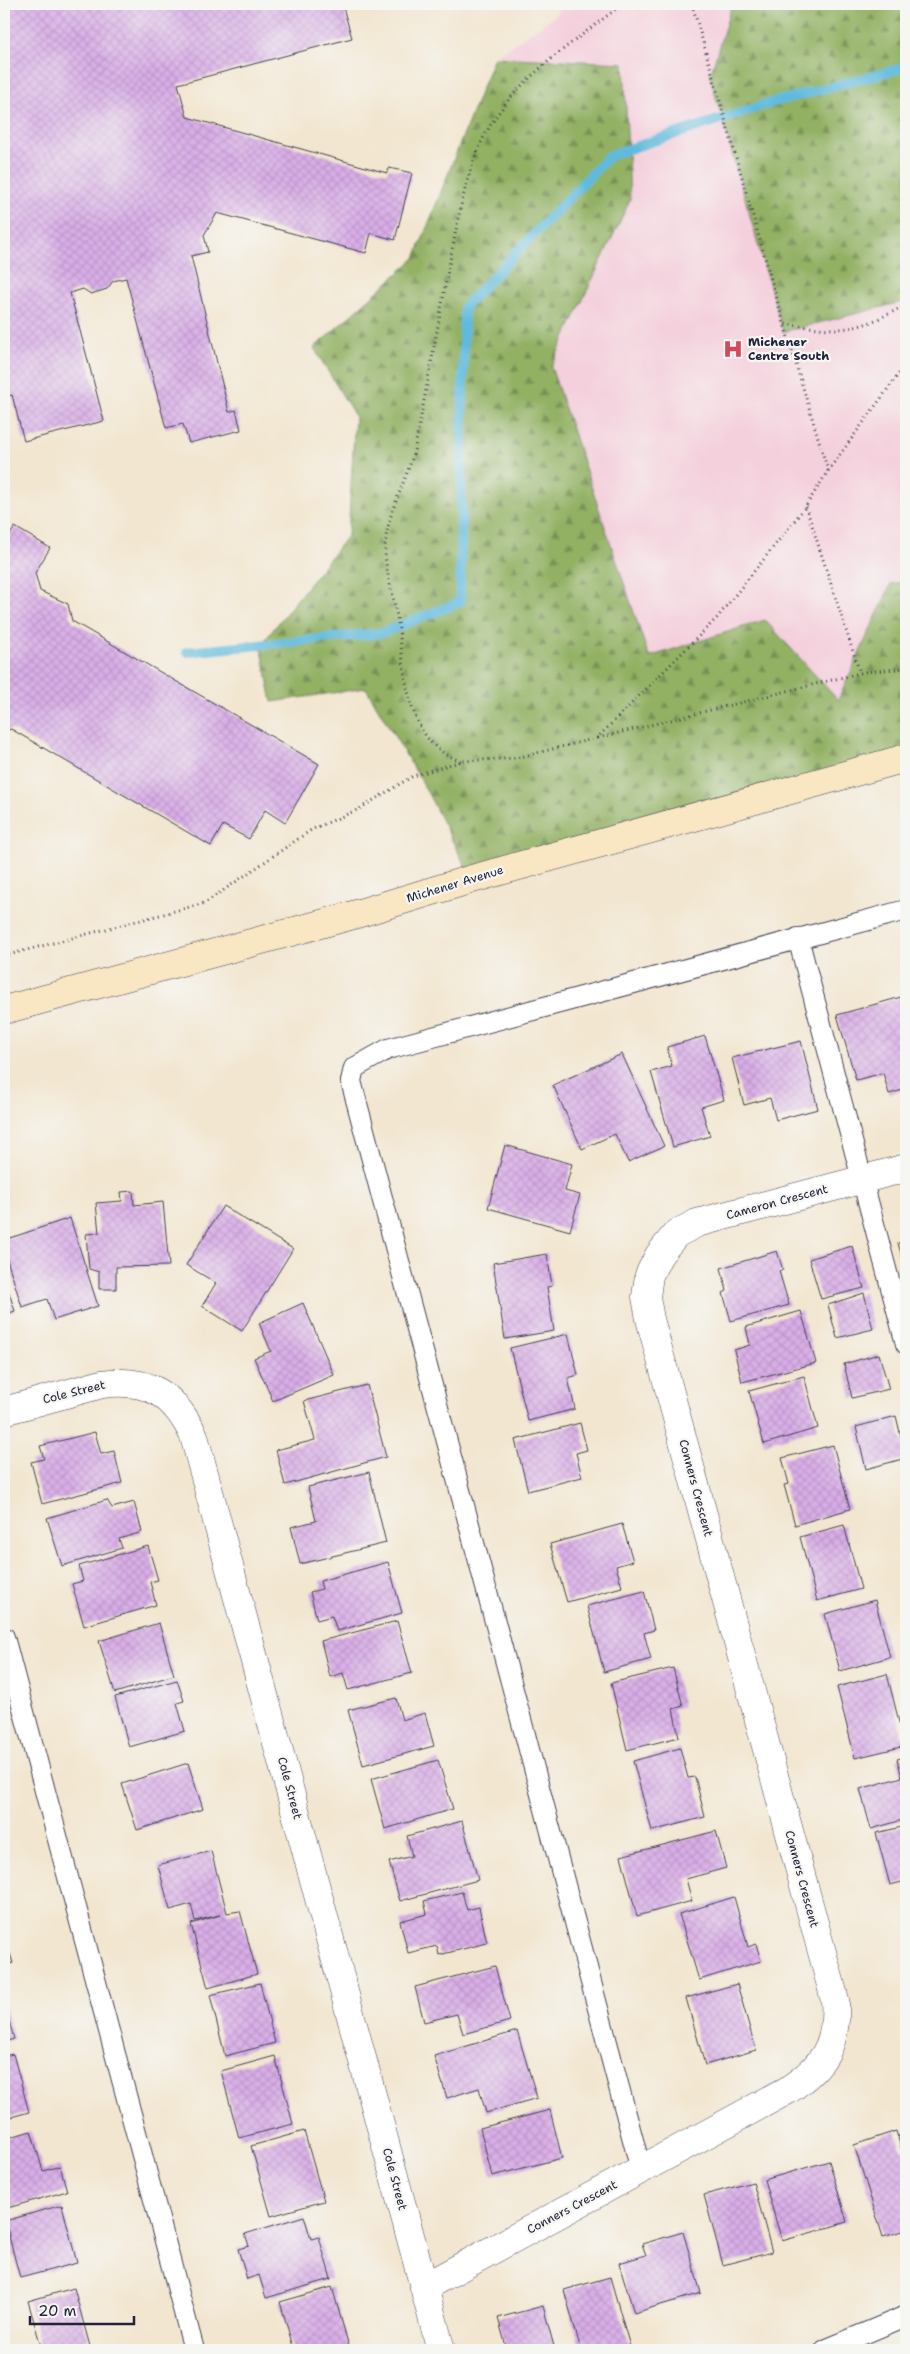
<svg xmlns="http://www.w3.org/2000/svg" width="910" height="2354" font-family="'Shantell Sans',sans-serif">
	<defs>
		<pattern id="forest-firs" width="22" height="20" patternUnits="userSpaceOnUse" patternTransform="scale(1.25)"><rect width="22" height="20" fill="#92b164"/><path d="M5 1l3.5 6h-7zM16 11l3.5 6h-7z" fill="#779054"/></pattern>
		<pattern id="building-cross-hatch" width="8" height="8" patternUnits="userSpaceOnUse" patternTransform="scale(1.25)"><rect width="8" height="8" fill="#d9aee7"/><path d="M0 0l8 8M0 8l8-8" fill="none" stroke="#ba95c7"/></pattern>
	</defs>
	<rect width="100%" height="100%" fill="#f6f6f2"/>
	<filter id="ink" filterUnits="userSpaceOnUse"><feTurbulence type="fractalNoise" baseFrequency=".02" numOctaves="2"/><feDisplacementMap in="SourceGraphic" scale="10" xChannelSelector="R" yChannelSelector="G"/><feConvolveMatrix kernelMatrix="1 2 1 2 8 2 1 2 1" color-interpolation-filters="sRGB"/></filter>
	<filter id="wash" filterUnits="userSpaceOnUse"><feTurbulence type="fractalNoise" baseFrequency=".0096" numOctaves="4" result="noise"/><feDisplacementMap in="SourceGraphic" scale="20" xChannelSelector="R" yChannelSelector="G"/><feGaussianBlur stdDeviation="1.12" result="paint"/><feColorMatrix in="noise" values="0 0 0 0 0 0 0 0 0 0 0 0 0 0 0 0 0 1.4 0 .05"/><feComposite in="paint" operator="in"/></filter>
	<g filter="url(#wash)">
		<rect width="100%" height="100%" fill="#f2e6d0"/>
		<path fill="#f4cfdc" d="M556 4H732L710 76 783 332 906 301V581L891 585 838 700 765 620 649 657 551 367 630 200 624 63 494 57 558 14Z"/>
		<path fill="url(#forest-firs)" stroke="#5a6a50" d="M732 4H906V301L783 332 710 76Z
			M494 57 624 63 630 200 551 367 649 657 765 620 838 700 891 584 906 581V758L472 879 422 782 366 688 272 702 261 645 348 535 355 416 314 348 415 258Z"/>
		<g fill="none" stroke-linecap="round" stroke-linejoin="round">
			<path stroke="#60badd" stroke-width="10" d="M187 652 382 633 460 602 464 307 610 155 774 102 906 67"/>
		</g>
		<g id="blocks">
			<path fill="url(#building-cross-hatch)" d="M4 4H342L352 38 178 84 187 117 387 173 389 168 412 173 395 240 371 233 366 253 217 213 204 235 208 252 191 256 229 412 236 410 241 430 189 443 183 424 166 428 126 278 113 281 107 289 91 294 83 289 70 293 104 421 24 441 12 395 4 397Z
				M15 527 50 548 35 573 40 591 68 604 72 621 319 764 285 823 265 810 249 839 223 825 211 846 11 729 4 732V535L8 538Z
				M901 997 906 1017V1089L889 1094 883 1073 856 1080 837 1015Z
				M705 1036 724 1100 701 1107 710 1136 673 1147 651 1072 672 1066 667 1047Z
				M801 1041 818 1109 776 1120 770 1098 744 1105 732 1058Z
				M622 1054 664 1146 628 1162 615 1134 582 1149 553 1085Z
				M505 1145 572 1164 565 1191 580 1195 570 1231 488 1208Z
				M133 1191 134 1205 163 1202 169 1266 116 1267V1289H99V1272L89 1269 86 1234 99 1233 96 1203 122 1201 121 1192Z
				M223 1206 293 1249 242 1331 202 1306 216 1283 186 1265Z
				M70 1218 98 1306 54 1320 47 1299 22 1307 4 1250V1240Z
				M906 1241V1271L898 1243Z
				M852 1246 864 1288 821 1299 809 1259Z
				M777 1251 783 1270 779 1271 789 1305 731 1321 723 1293 727 1291 721 1268Z
				M547 1254 552 1286 547 1287 554 1331 505 1339 493 1263Z
				M4 1277 15 1311 4 1315Z
				M864 1293 873 1329 837 1338 828 1305Z
				M303 1303 334 1375 273 1401 254 1358 271 1351 259 1323Z
				M801 1311 816 1363 742 1382 734 1350 750 1345 746 1327Z
				M568 1334 578 1375 568 1378 575 1409 528 1421 510 1348Z
				M879 1354 889 1389 852 1398 844 1364Z
				M804 1376 818 1428 764 1444 749 1391Z
				M367 1385 386 1457 285 1485 276 1450 315 1440 304 1401Z
				M896 1416 906 1458 866 1469 856 1427Z
				M580 1423 587 1450 576 1453 582 1477 528 1491 515 1440Z
				M95 1432 101 1454 114 1451 122 1483 42 1504 31 1462 44 1459 40 1446Z
				M833 1445 850 1509 795 1525 784 1485 789 1484 782 1458Z
				M369 1472 386 1543 300 1564 291 1527 316 1521 308 1487Z
				M107 1500 112 1508 134 1502 142 1532 119 1539 122 1548 62 1566 47 1518Z
				M622 1524 633 1561 616 1566 622 1587 567 1602 550 1544Z
				M844 1525 861 1589 817 1601 800 1537Z
				M148 1546 158 1580 150 1582 156 1605 84 1626 72 1584 83 1581 79 1566Z
				M388 1562 402 1613 337 1631 332 1616 317 1620 310 1592 322 1589 320 1581Z
				M644 1591 654 1630 644 1633 651 1659 604 1672 587 1606Z
				M875 1600 890 1657 840 1671 825 1614Z
				M397 1621 412 1673 348 1690 343 1673 330 1677 321 1641Z
				M159 1623 174 1675 115 1693 99 1641Z
				M673 1668 683 1706 673 1709 679 1737 627 1750 611 1683Z
				M887 1674 905 1746 855 1758 837 1687Z
				M177 1680 184 1701 177 1703 185 1731 129 1747 115 1697Z
				M396 1698 402 1720 425 1713 434 1746 363 1765 348 1710Z
				M680 1748 688 1778 695 1777 705 1817 652 1831 633 1761Z
				M906 1757V1819L871 1829 860 1789 902 1777 897 1759Z
				M438 1760 453 1809 385 1829 371 1779Z
				M188 1763 203 1809 137 1830 122 1784Z
				M462 1821 478 1880 400 1901 389 1862 412 1856 407 1836Z
				M906 1826V1881L890 1885 876 1833Z
				M716 1831 726 1868 686 1879 692 1901 637 1916 621 1856Z
				M211 1851 227 1913 240 1911 257 1974 208 1988 191 1924 220 1915 195 1921 191 1904 170 1910 158 1865Z
				M462 1892 467 1910 479 1907 487 1943 439 1955 437 1946 408 1953 400 1921 427 1914 424 1901Z
				M734 1897 748 1947 756 1944 761 1961 699 1980 679 1914Z
				M4 1934 13 1963 4 1966Z
				M495 1966 510 2021 463 2034 457 2014 424 2022 415 1987Z
				M260 1983 275 2043 225 2056 210 1995Z
				M737 1984 756 2050 705 2065 686 1998Z
				M4 2002 14 2039 4 2042Z
				M517 2031 537 2098 486 2113 479 2088 447 2098 434 2056Z
				M13 2054 29 2112 4 2119V2056Z
				M275 2056 293 2124 239 2138 221 2071Z
				M550 2110 562 2158 492 2176 480 2128Z
				M31 2131 43 2171 60 2166 67 2191 4 2209V2139Z
				M304 2131 324 2201 271 2216 251 2146Z
				M896 2131 902 2151 906 2149V2230L883 2237 854 2145Z
				M829 2161 847 2222 782 2241 764 2180Z
				M753 2182 772 2252 723 2265 704 2195Z
				M62 2205 77 2263 20 2278 5 2221Z
				M304 2216 311 2239 319 2237 331 2279 266 2298 259 2275 247 2279 238 2249 249 2246 245 2234Z
				M683 2232 701 2293 634 2313 619 2263 646 2255 642 2244Z
				M610 2277 631 2350H581L564 2290Z
				M332 2287 350 2350H294L280 2302Z
				M74 2288 91 2350H42L28 2301Z
				M543 2306 555 2350H507L498 2318Z"/>
		</g>
	</g>
	<g filter="url(#ink)">
		<use href="#blocks" fill-opacity="0" stroke="#413f51" stroke-width="1"/>
		<g fill="none" stroke-linecap="round" stroke-linejoin="round">
			<defs>
				<path id="lane" d="M798 938 906 1344
					M4 1637 194 2350
					M641 2170 351 1081 354 1068 388 1049 906 910
					M825 2350 906 2316"/>
				<path id="street" d="M4 1411 102 1384C149 1378 174 1394 194 1436L441 2350
					M424 2287 788 2090C824 2066 838 2044 835 2000L650 1319 646 1297 649 1275 659 1255 676 1234 697 1223 906 1168"/>
				<path id="secondary" d="M4 1010 350 916 472 879 906 758"/>
			</defs>
			<use href="#lane" stroke="#413f51" stroke-width="22"/>
			<use href="#street" stroke="#413f51" stroke-width="29"/>
			<use href="#secondary" stroke="#413f51" stroke-width="29"/>
			<path stroke="#413f51" stroke-width="3" stroke-dasharray="1 4" stroke-linecap="butt" d="M692 4 784 324
				M828 471 784 324C805 326 828 331 849 328 869 325 888 314 906 305
				M806 507 860 673
				M598 738 864 672 906 668
				M461 761C402 743 406 666 397 617 394 595 385 572 385 549 386 513 407 482 415 447 427 386 438 326 449 265 458 222 464 177 484 137 512 80 574 43 622 4
				M4 956 205 903 311 830 359 809 413 776 462 761 516 758 597 738 717 618 806 506 828 471 906 364"/>
			<use href="#lane" stroke="#fff" stroke-width="20"/>
			<use href="#street" stroke="#fff" stroke-width="28"/>
			<use href="#secondary" stroke="#f9e7c3" stroke-width="28"/>
		</g>
	</g>
	<defs>
		<symbol id="hospital-bare" viewBox="-9 -9 18 18"><path d="M-5-5h3v3.5h4V-5h3V5h-3V1.5h-4V5h-3Z" fill="#d1495b" stroke="#f6f6f2" stroke-width="2.5" paint-order="stroke"/></symbol>
	</defs>
	<g fill-rule="evenodd">
		<use href="#hospital-bare" x="719" y="335" width="28" height="28"/>
	</g>
	<g text-anchor="middle" dominant-baseline="central" stroke-width="4.5" stroke-linejoin="round" paint-order="stroke">
		<g font-size="12" font-weight="bold" fill="#22223b" stroke="#f6f6f2" text-anchor="start">
			<text x="748" y="342">Michener<tspan x="748" dy="14">Centre South</tspan></text>
		</g>
		<g font-size="12" fill="#22223b" stroke="#f6f6f2">
			<text transform="translate(455 884) rotate(-17)">Michener Avenue</text>
			<text transform="translate(777 1202) rotate(-15)">Cameron Crescent</text>
			<text transform="translate(74 1392) rotate(-14)">Cole Street</text>
			<text transform="translate(696 1488) rotate(75)">Conners Crescent</text>
			<text transform="translate(290 1788) rotate(75)">Cole Street</text>
			<text transform="translate(802 1879) rotate(75)">Conners Crescent</text>
			<text transform="translate(395 2179) rotate(75)">Cole Street</text>
			<text transform="translate(572 2207) rotate(-28)">Conners Crescent</text>
		</g>
	</g>
	<rect width="910" height="2354" fill="none" stroke="#f6f6f2" stroke-width="20"/>
	<path d="M30 2316v8h104v-8" fill="none" stroke="#22223b" stroke-width="2.5"/>
	<text x="38" y="2316" font-size="15" fill="#22223b" stroke="#f6f6f2" stroke-width="4" paint-order="stroke">20 m</text>
</svg>
